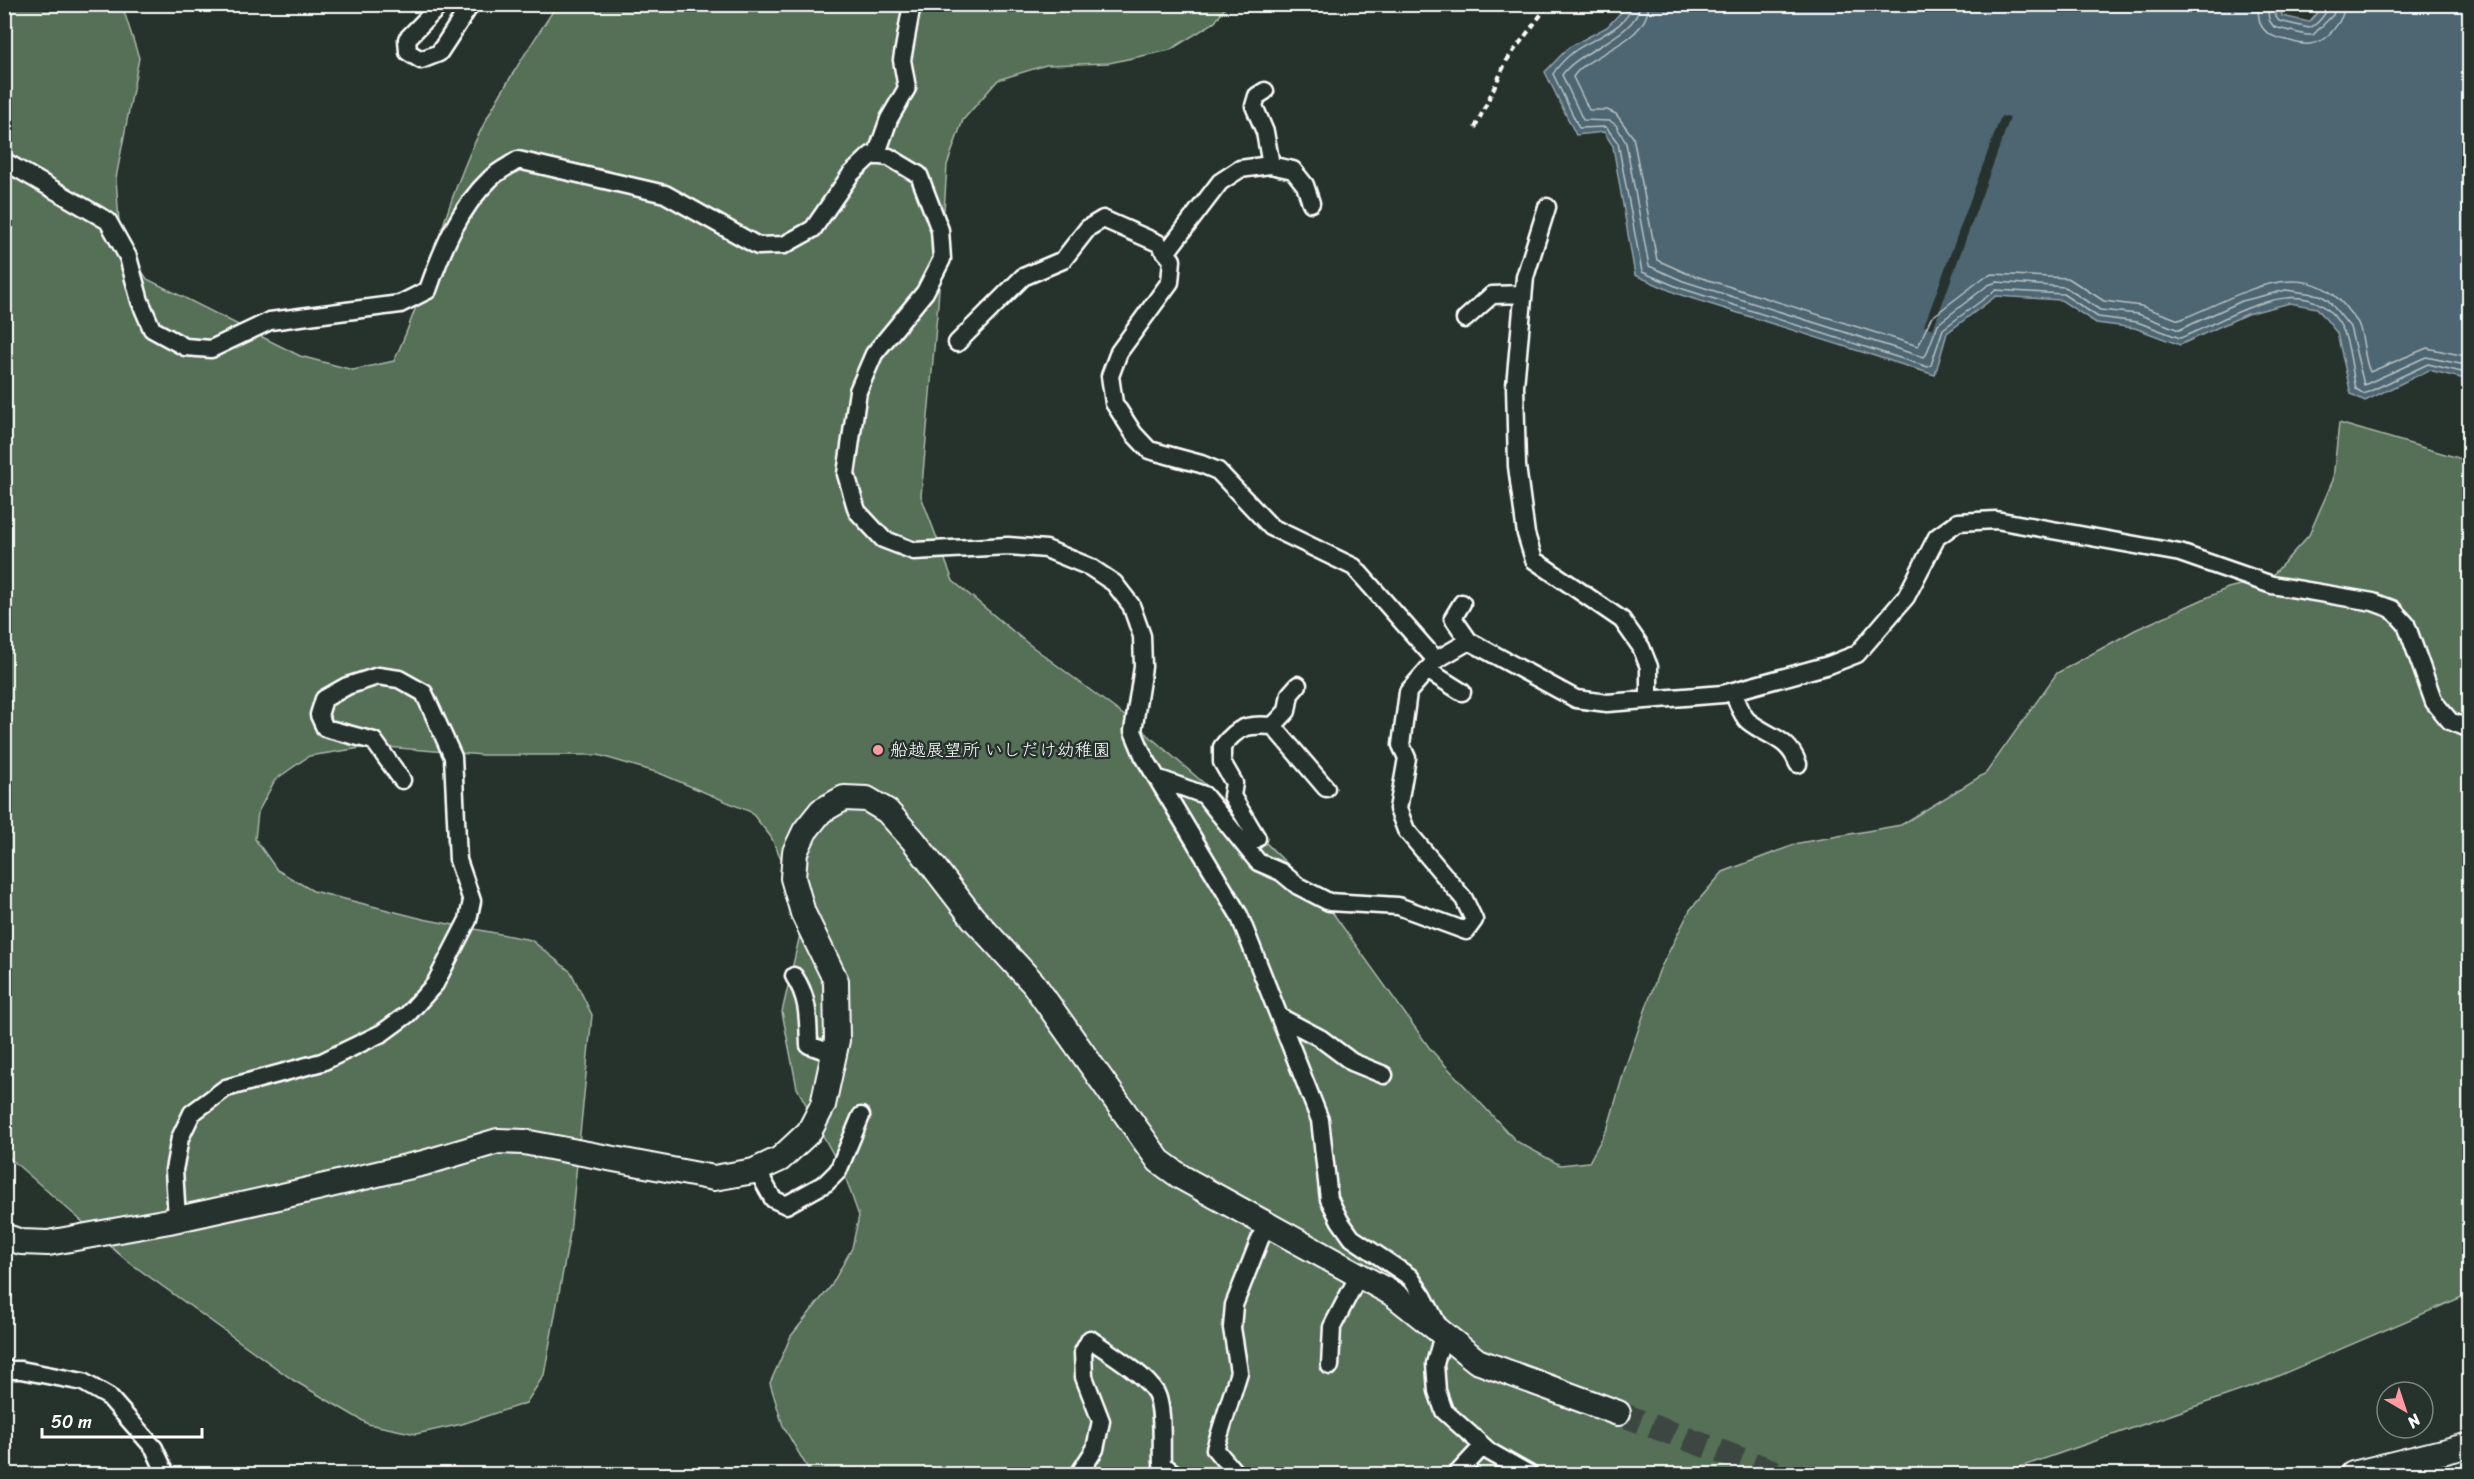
<svg xmlns="http://www.w3.org/2000/svg" width="2474" height="1479" font-family="Sriracha,'Klee One',sans-serif">
	<rect width="100%" height="100%" fill="#26332d"/>
	<filter id="ink" filterUnits="userSpaceOnUse"><feTurbulence type="fractalNoise" baseFrequency=".0167" numOctaves="2"/><feDisplacementMap in="SourceGraphic" scale="12" xChannelSelector="R" yChannelSelector="G"/><feConvolveMatrix kernelMatrix="1 2 1 2 8 2 1 2 1" color-interpolation-filters="sRGB"/></filter>
	<g filter="url(#ink)">
		<path fill="#546f56" stroke="#aab7aa" stroke-width="1.5" d="M5 5H122L139 58 116 178 120 237 147 279 300 356 353 370 394 361C427 290 442 213 475 142 498 94 528 49 557 5H1227L1215 22 1170 50 1109 63 1046 65 998 80 963 120 947 165 938 303 921 496 953 581 1026 642 1134 723 1213 791 1322 898 1431 1050 1516 1141 1560 1165 1589 1162 1608 1127 1626 1065 1659 971 1690 910 1723 872 1799 843 1901 825 1986 773 2057 673 2135 630 2228 588 2271 577 2309 535 2333 480 2339 423 2469 461V1294L2257 1385 2000 1474H811L783 1426 770 1383 791 1336 831 1286 852 1248 859 1216 845 1176 797 1088 782 1012 802 926 797 893 771 837 751 812 659 773 598 755H483L374 746 309 756 275 780 258 812 255 839 277 870 313 891 423 919 531 940 571 972 592 1015 570 1233 544 1375 526 1403 462 1424 416 1434 368 1424 293 1380 126 1260 5 1154Z"/>
		<path fill="#4d6671" stroke="#94a3aa" stroke-width="1.5" d="M2281 4 2282 16 2309 22 2324 5H2469V380L2429 370 2365 401 2351 394 2337 333 2317 308 2290 303 2247 314 2180 345 2135 328 2096 323 2061 300 1996 296 1947 333 1935 375 1678 294 1635 275 1613 146 1604 132 1576 135 1545 72 1569 47 1607 27 1628 5Z"/>
		<path fill="#26332d" d="M2001 116 2010 118 1933 329 1924 326Z"/>
		<g fill="none" stroke-linecap="round" stroke-linejoin="round">
			<path stroke="#b8c2c6" stroke-width="1.5" d="M1632 4C1629 29 1587 40 1572 53 1565 59 1557 67 1553 74L1579 128 1606 127 1618 143 1642 272 1680 288 1928 367 1931 365 1943 329 1996 290 2063 294 2098 317 2137 322 2180 338C2227 321 2309 261 2343 330 2350 345 2352 372 2356 389L2364 394 2428 364 2470 374
				M1640 4C1638 36 1578 50 1562 75L1583 120 1610 121 1616 125 1626 143 1649 266 1683 281 1923 357 1926 355 1938 324 1988 285 1997 282 2065 287 2100 310 2138 314 2179 330 2242 301 2286 290 2320 295 2328 300 2350 327 2364 385 2426 357 2470 366
				M1649 4C1647 44 1589 52 1573 77L1589 110H1607L1616 114 1633 137 1657 260 1686 273 1918 346 1931 318 1983 278 1992 274 2068 278 2104 301 2141 306 2179 320C2228 302 2300 251 2344 305 2348 311 2354 317 2358 323 2365 338 2363 358 2370 372L2427 348 2470 357
				M2258 4C2258 12 2258 21 2262 27 2268 36 2277 38 2287 40 2294 42 2302 45 2310 44 2327 43 2344 20 2345 4
				M2267 4 2269 20 2274 27 2306 35H2313L2333 15 2336 4
				M2275 4 2276 17 2279 21 2309 28C2317 25 2328 13 2328 4"/>
			<path stroke="#3c4742" stroke-width="24" stroke-dasharray="24 12" stroke-linecap="butt" d="M1618 1413 1780 1474"/>
			<defs>
				<path id="street" d="M441 4 407 39 408 52 421 60 439 53 471 4
					M1265 91 1257 96 1254 106 1265 132 1271 165
					M876 156 889 119 907 88 902 60 912 4
					M4 161 108 221 128 257 140 301 152 329 185 347 211 349 270 321 400 304 428 290C442 250 459 208 491 178 498 171 509 166 518 160L665 194 758 246 784 245 813 229 851 174 871 155 889 157 919 175 940 230 942 259 925 292 874 354 858 391 846 474 857 511 883 539 914 551 1008 546 1046 549 1090 567 1114 583 1131 605 1142 636 1143 667 1133 731 1143 755 1239 915 1320 1120 1329 1199 1340 1221 1352 1238 1410 1277 1423 1296 1443 1335 1435 1364 1437 1391 1444 1411 1490 1452 1529 1474
					M1547 207 1525 277 1515 386 1517 466 1526 534 1534 560 1622 620 1641 647 1649 667V700
					M1166 253 1220 182 1240 169 1270 165 1293 170 1305 185 1311 203
					M1465 319 1492 295 1523 294
					M957 343 1023 277 1063 260 1088 228 1103 219 1158 243 1172 260 1170 282 1119 352 1110 376 1114 403 1134 434 1149 450 1201 464 1218 471 1271 527 1354 567 1436 660
					M1469 641 1576 699 1607 703 1723 694 1829 665 1857 654 1906 597 1937 537 1958 522 1996 520 2180 553 2272 585 2373 602 2392 609 2406 624 2434 702 2450 721 2470 729
					M1427 670 1462 692
					M1733 692C1737 700 1741 715 1748 721 1768 737 1788 737 1798 764
					M1273 726 1287 711 1290 694 1298 685
					M1157 778 1204 795 1258 862 1281 872 1298 886 1329 902 1398 906 1466 931 1474 920 1464 899 1406 830 1398 809 1407 758 1401 745 1408 692 1436 660 1469 641 1453 618 1462 603
					M1246 847 1257 838 1232 796 1234 783 1222 762V747C1238 726 1248 724 1273 726L1326 788
					M794 976C809 998 808 1019 809 1045L834 1054
					M1280 1017 1320 1038 1352 1062 1384 1075
					M757 1170 773 1199 786 1205 826 1183 838 1171 861 1116
					M177 1219 174 1170 180 1138 192 1113 226 1088 322 1062 382 1033 408 1014 435 984 468 920 472 901 458 860 453 757 424 693 399 679 378 676 347 686 324 699 319 715 325 728 374 741 402 780
					M1330 1366 1332 1327 1359 1275
					M4 1370H21L83 1382 109 1397 154 1448 166 1474
					M1079 1474 1095 1449 1101 1421 1084 1377 1083 1352 1090 1339C1109 1353 1144 1373 1156 1393 1164 1409 1161 1446 1162 1464L1175 1474
					M1236 1474 1215 1449 1239 1372 1232 1328 1234 1305 1266 1224
					M1457 1474 1483 1446"/>
				<path id="secondary" d="M4 1236 21 1242 48 1243 169 1221 278 1197 424 1163 498 1141 524 1142 714 1178 754 1171 780 1159 809 1132 823 1105 837 1040 836 981 803 913 793 878 795 852 805 831 821 811 844 798 867 799 887 811 913 840 973 918 1033 983 1159 1161 1181 1177 1393 1294 1477 1361 1618 1413
					M2353 1474 2470 1445"/>
			</defs>
			<use href="#street" stroke="#fff" stroke-width="21"/>
			<use href="#secondary" stroke="#fff" stroke-width="28"/>
			<path stroke="#fff" stroke-width="4" stroke-dasharray="6 4.5" stroke-linecap="butt" d="M1475 128 1507 60 1549 4"/>
			<use href="#street" stroke="#26332d" stroke-width="16"/>
			<use href="#secondary" stroke="#26332d" stroke-width="24"/>
		</g>
	</g>
	<circle fill="#ff9aa2" stroke="#26332d" stroke-width="2" cx="878" cy="750" r="6"/>
	<g text-anchor="middle" dominant-baseline="central" stroke-width="5" stroke-linejoin="round" paint-order="stroke">
		<g font-size="18" fill="#fff" stroke="#26332d" text-anchor="start">
			<text x="890" y="750">船越展望所 いしだけ幼稚園</text>
		</g>
	</g>
	<rect width="2474" height="1479" fill="none" stroke="#26332d" stroke-width="24"/>
	<rect x="12" y="12" width="2450" height="1455" fill="none" stroke="#fff" stroke-width="2" filter="url(#ink)"/>
	<g transform="translate(2405 1410) rotate(141)"><circle r="28" fill="#26332d" stroke="#7d8581" stroke-width="1.5"/>
	<path d="M0-4.5L10 22L0 15L-10 22Z" fill="#ff9aa2"/>
	<text y="-9" font-size="16" font-weight="bold" text-anchor="middle" fill="#ffffff">N</text>
	</g>
	<path d="M42 1428v9h160v-9" fill="none" stroke="#ffffff" stroke-width="3"/>
	<text x="51" y="1428" font-size="18" fill="#ffffff" stroke="#26332d" stroke-width="4.5" paint-order="stroke">50 m</text>
</svg>
